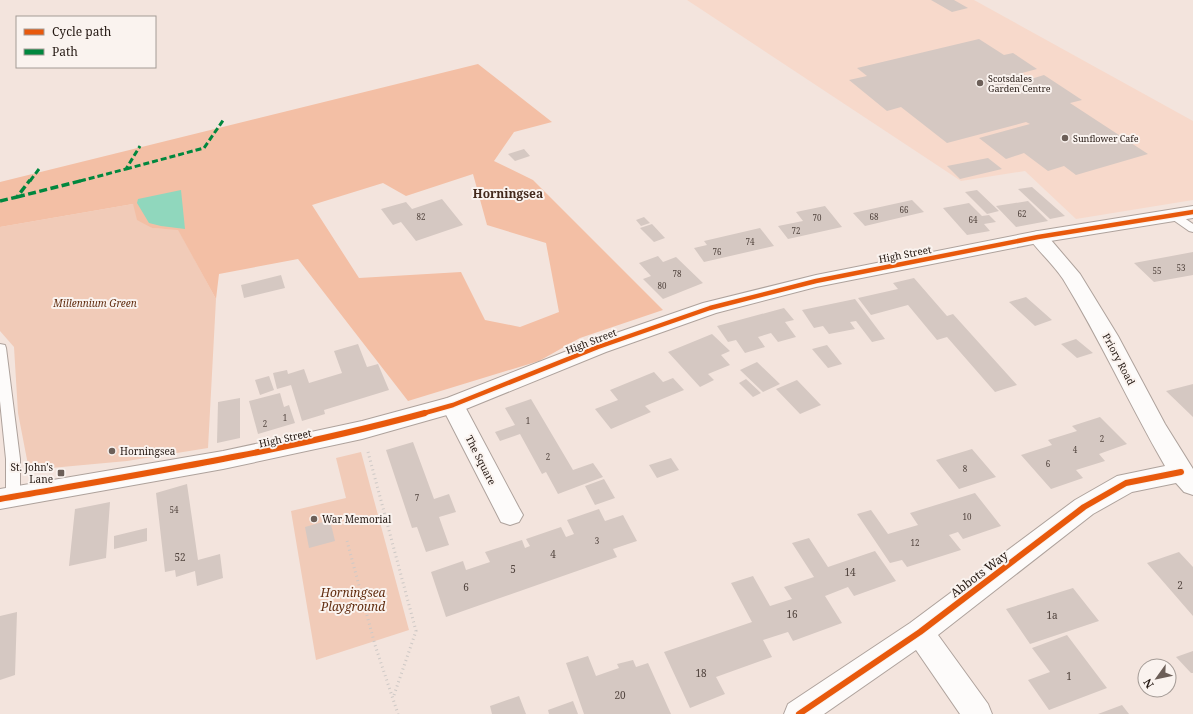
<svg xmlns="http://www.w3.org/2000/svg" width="1193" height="714" font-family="'Noto Serif',serif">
	<rect width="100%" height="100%" fill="#f3e4dd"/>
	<path fill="#f7d9cb" d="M687 0H974L1193 121V200L1076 219 1025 171 961 181Z"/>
	<path fill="#f1cbb8" d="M133 204 152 228 178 229 216 299 208 448 127 461 29 470 18 413 14 347 0 331V227Z
		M361 452 409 630 316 660 291 511 346 498 336 458Z"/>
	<path fill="#f3bfa5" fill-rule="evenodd" d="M478 64 552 122 514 132 494 161 533 180 663 310 580 338 539 361 408 401 298 259 219 274 216 299 178 230 152 228 137 220 133 204 0 227V182ZM473 174 487 225 546 243 559 312 520 327 485 320 461 272 359 278 312 205 383 183 406 196Z"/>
	<path fill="#90d7bd" d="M181 190 185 229 161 226 149 223 137 203 138 199Z"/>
	<path fill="#d5c8c2" d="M931 0H954L968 8 952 12Z
		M979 39 1004 55 1013 53 1037 69 1022 73 1031 79 1044 75 1082 100 1070 103 1148 154 1076 175 1064 166 1048 171 1024 153 1006 159 979 138 1030 124 1026 122 947 143 901 107 887 111 849 80 867 76 857 68Z
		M524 149 530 156 515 161 508 154Z
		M988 158 1002 169 960 179 947 166Z
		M1032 187 1065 216 1050 219 1018 189Z
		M977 190 999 211 987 214 965 192Z
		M442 199 463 225 416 241 401 222 393 225 381 209 406 202 412 209Z
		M912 200 924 212 865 226 853 213Z
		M1028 201 1048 221 1016 227 996 206Z
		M969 203 982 216 989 215 996 222 984 224 990 231 967 235 943 208Z
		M825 206 842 227 788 239 778 226 803 221 796 212Z
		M644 217 650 223 641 226 636 220Z
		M652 224 665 238 654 242 640 228Z
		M760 228 774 246 704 262 694 248 707 245 704 241Z
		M1193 252V275L1154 282 1134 263Z
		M658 256 663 262 676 257 703 283 663 299 643 279 651 276 639 263Z
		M281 275 285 288 244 298 241 285Z
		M914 278 947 316 953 314 1017 385 995 392 947 337 937 340 908 305 871 315 858 298 898 289 893 283Z
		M1026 297 1052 320 1035 326 1009 302Z
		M855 299 885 339 872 342 856 321 850 322 855 329 829 334 823 326 814 328 802 310Z
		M784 308 794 320 785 322 796 337 778 342 771 333 758 337 765 347 745 353 736 340 728 342 717 326Z
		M712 334 730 351 721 355 730 365 708 374 714 380 700 387 668 352Z
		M1076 339 1093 353 1077 358 1061 344Z
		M358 344 367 367 378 364 389 390 324 410 325 414 302 421 291 385 277 389 273 373 287 370 288 374 304 369 309 383 342 373 334 351Z
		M827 345 842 364 828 368 812 349Z
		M757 362 780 384 763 392 740 370Z
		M654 372 663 382 673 378 684 390 645 406 651 412 611 429 595 409 618 400 610 390Z
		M269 376 274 390 260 395 255 380Z
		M746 379 761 393 753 397 739 383Z
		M797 380 821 405 800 414 776 389Z
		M1193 384V417L1166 391Z
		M280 393 284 407 289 405 295 423 258 434 249 401Z
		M240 398V438L217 443 218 402Z
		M531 399 573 470 593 463 603 477 558 494 546 472 542 474 520 434 500 441 495 432 515 425 505 408Z
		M1100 417 1127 444 1099 454 1105 461 1076 470 1083 478 1051 489 1021 455 1052 445 1048 440 1077 431 1072 426Z
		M413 442 434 499 449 494 456 512 439 517 449 545 426 552 417 527 412 528 386 450Z
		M972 449 996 477 959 489 936 460Z
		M671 458 679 470 657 478 649 465Z
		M604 479 615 498 595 505 585 486Z
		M187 484 198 560 220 554 223 578 197 586 195 571 176 577 175 570 165 572 156 493Z
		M975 493 1001 526 963 539 958 532 949 535 961 550 907 567 902 560 890 563 857 514 871 510 888 534 918 525 910 513Z
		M110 502 106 558 69 566 75 509Z
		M599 509 605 521 623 515 637 541 613 549 617 557 446 617 431 572 463 561 466 570 490 562 485 552 522 540 525 548 530 546 526 539 561 527 566 537 574 534 567 520Z
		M330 520 335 541 309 548 305 527Z
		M147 528V541L114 549V536Z
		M809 538 828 567 875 551 896 581 854 596 848 587 825 596 842 623 793 641 788 632 763 640 772 657 716 677 725 694 690 708 664 652 752 622 731 583 753 576 770 606 792 599 784 587 814 577 792 543Z
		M1179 552 1193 567V616L1147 563Z
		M1073 588 1099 621 1030 644 1006 609Z
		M17 612 15 675 0 680V616Z
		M1067 635 1107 688 1049 710 1028 680 1050 672 1032 648Z
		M1193 651V673H1191L1176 657Z
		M588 656 596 676 619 668 617 664 633 660 636 667 648 663 671 714H584L566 663Z
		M519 696 526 714H492L490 706Z
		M573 701 578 714H549L548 710Z
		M1122 705 1129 714H1098Z"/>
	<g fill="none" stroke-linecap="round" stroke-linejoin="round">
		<defs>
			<path id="service" d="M1173 212 1177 213 1193 224V232L1189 231 1169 217 1167 215Z
				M0 344 5 345 6 348 20 459V496L18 500 13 502 8 500 6 496V459L0 401Z"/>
			<path id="minor" d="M1038 231 1045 233 1080 274 1118 336 1165 424 1193 469V495L1184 492 1176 483 1132 492 1093 514 938 635 988 704 992 714H960L916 650 824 714H784L788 704 910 623 1075 500 1117 476 1165 466C1129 404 1100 339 1063 279 1053 264 1039 252 1028 237L1031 233Z
				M453 397 461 399 519 508 523 515 519 522 510 525 501 522 441 405 445 399Z"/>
			<path id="tertiary" d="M1193 206V218L1038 243 816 287 716 313 606 352 461 411 362 439 223 469 0 509V489L223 451 362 421 447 398 590 342 703 303 816 275 1038 231Z"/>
		</defs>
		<use href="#service" stroke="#aea29c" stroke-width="2"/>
		<use href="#minor" stroke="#aea29c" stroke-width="2"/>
		<use href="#tertiary" stroke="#aea29c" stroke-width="2"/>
		<path stroke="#cec9c6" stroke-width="3" stroke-dasharray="1 3.5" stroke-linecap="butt" d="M368 452 416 631 393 698
			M347 541 375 645 398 714"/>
		<use href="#service" fill="#fdfbfa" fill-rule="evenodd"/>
		<use href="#minor" fill="#fdfbfa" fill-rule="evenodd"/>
		<use href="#tertiary" fill="#fdfbfa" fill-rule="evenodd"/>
		<path stroke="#00873e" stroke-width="3" stroke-dasharray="6 3" stroke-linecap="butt" d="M126 169 204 148 224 119
			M30 181 39 169
			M80 181 126 169 140 146"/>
		<path stroke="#00873e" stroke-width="3.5" stroke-dasharray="8 3.5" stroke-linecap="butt" d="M17 197 84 180
			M0 201 17 197 30 180"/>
		<defs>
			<path id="cycleway-far1" d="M421 414 453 405 598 347 710 308 816 281 1038 237 1193 212"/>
			<path id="cycleway" d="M0 499C142 474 285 451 425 413
				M799 714 920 632 1084 507 1126 483 1181 472"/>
		</defs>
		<use href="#cycleway-far1" stroke="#faf3ef" stroke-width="7"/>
		<use href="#cycleway" stroke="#faf3ef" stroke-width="8"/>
		<use href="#cycleway-far1" stroke="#e8590c" stroke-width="4.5"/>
		<use href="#cycleway" stroke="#e8590c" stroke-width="6"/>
	</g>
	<g fill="#6c5f58" stroke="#faf3ef" stroke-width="1.5">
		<circle cx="980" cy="83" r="4"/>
		<circle cx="1065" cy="138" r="4"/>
		<circle cx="112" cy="451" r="4"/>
		<rect x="57" y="469" width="8" height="8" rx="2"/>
		<circle cx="314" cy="519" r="4"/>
	</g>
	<g text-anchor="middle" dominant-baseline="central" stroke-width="4" stroke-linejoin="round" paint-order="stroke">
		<g font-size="8" fill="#50433d">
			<text x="904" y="209">66</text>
			<text x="1022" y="213">62</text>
			<text x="421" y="216">82</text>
			<text x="874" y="216">68</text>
			<text x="817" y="217">70</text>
			<text x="973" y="219">64</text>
			<text x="796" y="230">72</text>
			<text x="750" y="241">74</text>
			<text x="717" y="251">76</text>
			<text x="1181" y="267">53</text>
			<text x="1157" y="270">55</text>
			<text x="677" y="273">78</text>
			<text x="662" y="285">80</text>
			<text x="285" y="417">1</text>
			<text x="528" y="420">1</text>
			<text x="265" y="423">2</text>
			<text x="1102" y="438">2</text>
			<text x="1075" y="449">4</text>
			<text x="548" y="456">2</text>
			<text x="1048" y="463">6</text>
			<text x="965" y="468">8</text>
			<text x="417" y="497">7</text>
			<text x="174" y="509">54</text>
			<text x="967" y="516">10</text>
			<text x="597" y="540">3</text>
			<text x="915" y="542">12</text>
		</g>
		<g font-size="9" fill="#231711" stroke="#faf3ef" text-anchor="start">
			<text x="988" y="78">Scotsdales<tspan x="988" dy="10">Garden Centre</tspan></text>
			<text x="1073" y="138">Sunflower Cafe</text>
		</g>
		<g font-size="10" fill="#231711" stroke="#faf3ef">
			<text transform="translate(905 254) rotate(-11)">High Street</text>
			<text transform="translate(591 341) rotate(-21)">High Street</text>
			<text transform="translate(1119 359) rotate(62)">Priory Road</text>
			<text transform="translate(285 438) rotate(-12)">High Street</text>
			<text transform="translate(481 460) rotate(63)">The Square</text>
		</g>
		<g font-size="10" font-style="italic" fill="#622e11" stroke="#faf3ef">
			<text x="95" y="303">Millennium Green</text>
		</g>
		<g font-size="10" fill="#231711" stroke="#faf3ef" text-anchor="start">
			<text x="120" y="451">Horningsea</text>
			<text x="53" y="467" text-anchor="end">St. John's<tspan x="53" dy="12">Lane</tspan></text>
			<text x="322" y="519">War Memorial</text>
		</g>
		<g font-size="10" fill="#50433d">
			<text x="553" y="554">4</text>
			<text x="180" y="557">52</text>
			<text x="513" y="569">5</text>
			<text x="850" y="572">14</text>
			<text x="1180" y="585">2</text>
			<text x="466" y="587">6</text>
			<text x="792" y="614">16</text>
			<text x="1052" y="615">1a</text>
			<text x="701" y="673">18</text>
			<text x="1069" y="676">1</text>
			<text x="620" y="695">20</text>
		</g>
		<g font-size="12" font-weight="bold" fill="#43291c" stroke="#faf3ef">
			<text x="508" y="193">Horningsea</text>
		</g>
		<g font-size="12" fill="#231711" stroke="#faf3ef">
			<text transform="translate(979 574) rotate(-37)">Abbots Way</text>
		</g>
		<g font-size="12" font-style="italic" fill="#622e11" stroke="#faf3ef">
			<text x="353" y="592">Horningsea<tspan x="353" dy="14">Playground</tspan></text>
		</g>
	</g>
	<rect x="16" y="16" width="140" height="52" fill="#faf3ef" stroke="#a49b96"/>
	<rect x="24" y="29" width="20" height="6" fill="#e8590c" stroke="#a49b96"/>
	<text x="52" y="36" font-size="12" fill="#231711">Cycle path</text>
	<rect x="24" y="49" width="20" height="6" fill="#00873e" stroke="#a49b96"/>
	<text x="52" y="56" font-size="12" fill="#231711">Path</text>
	<g transform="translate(1157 678) rotate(237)"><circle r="19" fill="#faf3ef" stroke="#a49b96"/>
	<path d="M0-3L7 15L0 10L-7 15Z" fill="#6c5f58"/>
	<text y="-6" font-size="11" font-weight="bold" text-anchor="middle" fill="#231711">N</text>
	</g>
</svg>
